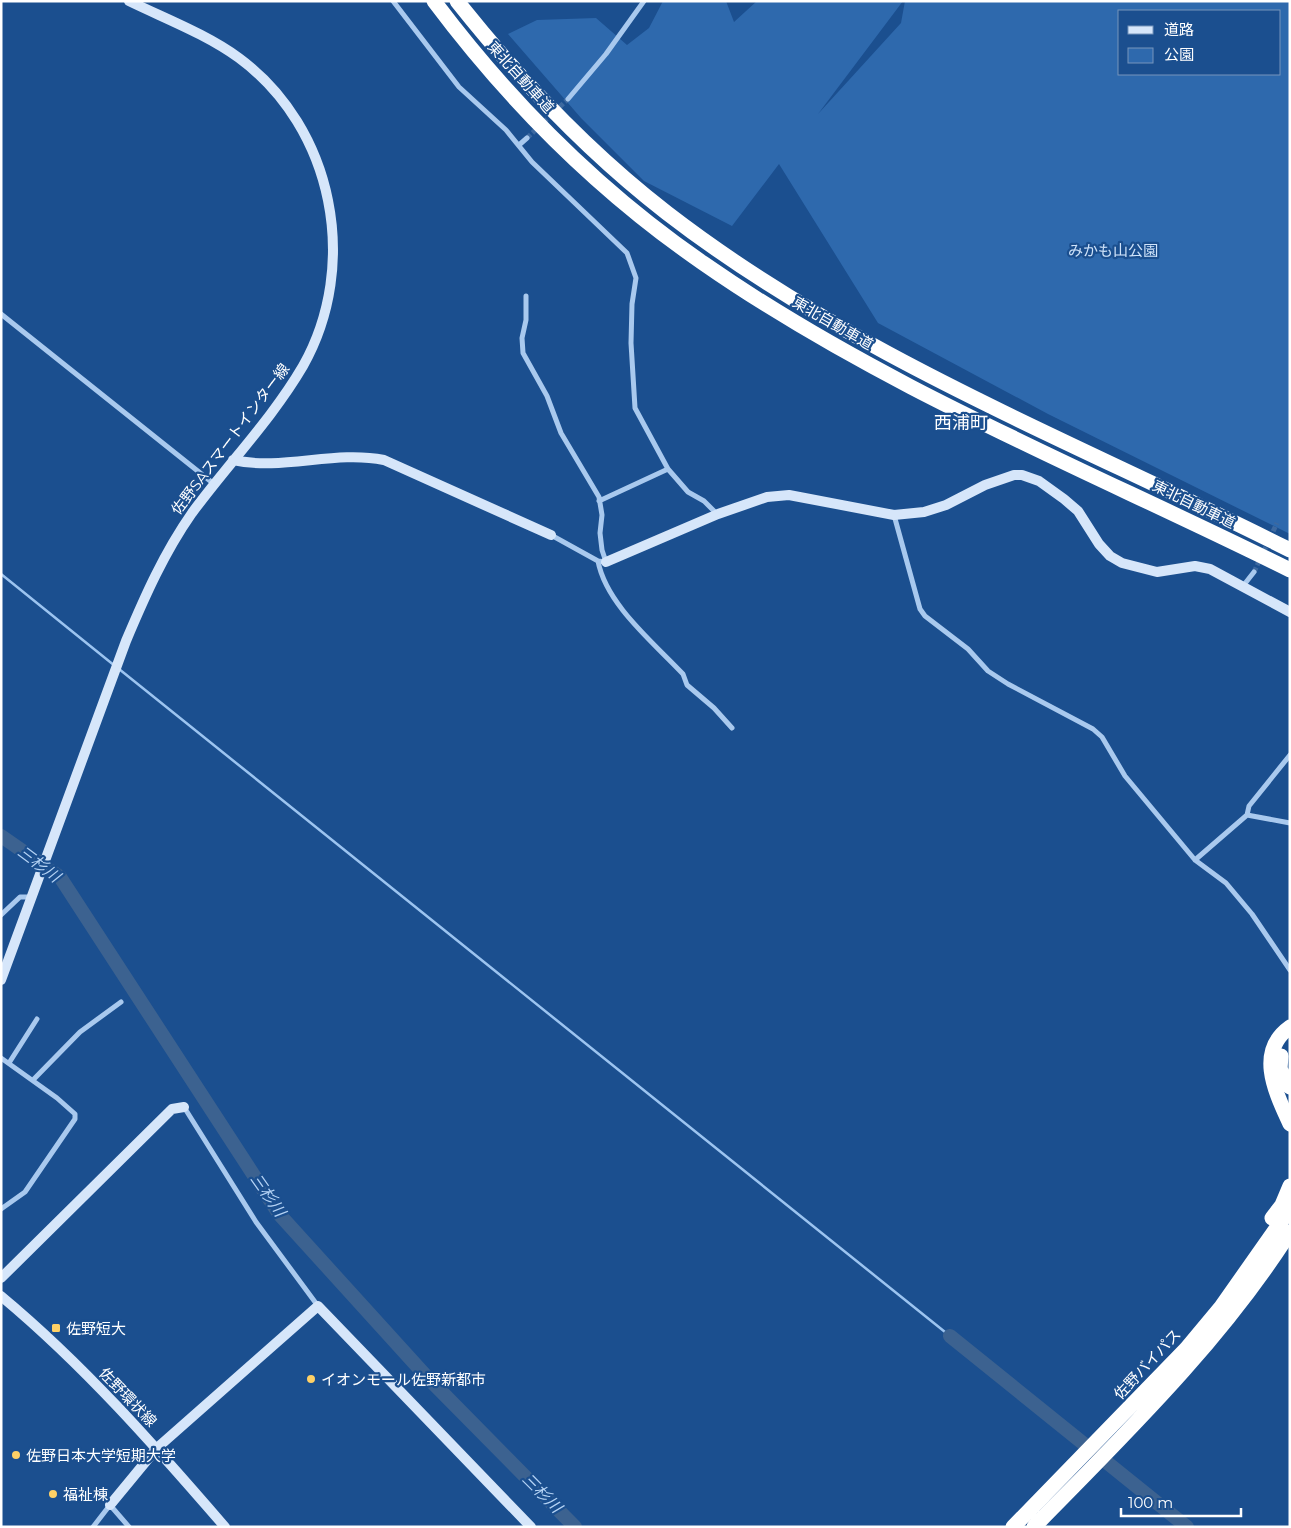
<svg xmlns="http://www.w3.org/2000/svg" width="1291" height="1528" font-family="Montserrat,'Noto Sans JP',sans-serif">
	<rect width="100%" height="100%" fill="#1b4f8f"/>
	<path fill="#2e69ad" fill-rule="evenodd" d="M663 1H726L734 22 757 1H903L818 114 901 23 905 1H1290V534L1048 414 878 323 779 164 732 226 644 181 581 118 508 34 537 20 596 18 627 45 649 28ZM1120 11H1280V74H1120Z"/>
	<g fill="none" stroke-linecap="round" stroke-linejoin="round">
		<path stroke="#9cc4f0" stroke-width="2.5" d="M1 574 115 666
			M119 669 950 1336"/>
		<path stroke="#3c6290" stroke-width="14" d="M1 836 60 877 279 1214 426 1376 575 1527
			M950 1336 1187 1527"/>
		<path stroke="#3d69a0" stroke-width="5" stroke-dasharray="5 2.5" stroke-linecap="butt" d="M527 138 568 99
			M1254 572 1277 523"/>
		<path stroke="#a9c9ee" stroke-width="5" d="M393 1 459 87 506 130 532 162 627 253 636 278 632 304 631 343 635 408 668 469 688 492 704 501 717 514
			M568 99 606 54 644 1
			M519 145 527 138
			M526 296V320L522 338 523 353 547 396 561 433 599 497 602 515 600 533 602 550 606 562 598 561 551 535
			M1 314 214 484
			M599 501 668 469
			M894 515 920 609 925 616 968 649 988 671 1008 684 1093 729 1102 737 1125 776 1195 860 1226 883 1252 914 1290 970
			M598 561C606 604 653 642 683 674L687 685 714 708 732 728
			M1243 586 1254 572
			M1247 815 1290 823
			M1195 860 1247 815 1249 806 1290 755
			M1 915 20 897H32
			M1 1058 57 1098 75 1114V1119L25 1192 1 1209
			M9 1063 37 1019
			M33 1080 80 1032 121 1002
			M184 1107 256 1222 318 1306
			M93 1527 110 1505 129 1527"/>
		<path stroke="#d6e6fa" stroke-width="10" d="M233 460C283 471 334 450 384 460L551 535
			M606 562 718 514 767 497 789 495 894 515 924 512 946 505 985 485 1014 475H1022L1039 481 1064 499 1078 511 1099 544 1110 556 1122 563 1157 572 1195 566 1210 569 1290 612
			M1 980 126 641C145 596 164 553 192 513 228 464 272 419 303 366 360 265 334 128 239 58 206 34 166 19 129 1
			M1 1278 172 1109 184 1107
			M1 1296C84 1365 155 1446 225 1527
			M110 1505 157 1448 318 1306 531 1527"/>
		<path stroke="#fff" stroke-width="15" d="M434 1C509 101 600 192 703 263 884 389 1093 472 1290 570
			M457 1C519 79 588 152 667 213 855 358 1080 444 1290 550
			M1290 1027C1255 1052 1276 1093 1290 1124
			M1281 1056 1280 1069 1290 1087
			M1272 1218 1282 1205 1290 1186
			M1013 1527 1186 1349 1221 1307 1290 1209
			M1034 1527C1125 1434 1220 1342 1290 1232"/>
	</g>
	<g fill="#ffd166" stroke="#1b4f8f" stroke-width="2">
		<rect x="51" y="1323" width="10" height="10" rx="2.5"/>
		<circle cx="311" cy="1379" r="5"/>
		<circle cx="16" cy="1455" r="5"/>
		<circle cx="53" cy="1494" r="5"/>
	</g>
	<g text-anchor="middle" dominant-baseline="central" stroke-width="4.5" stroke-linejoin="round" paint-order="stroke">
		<g font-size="15" fill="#fff" stroke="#1b4f8f">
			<text transform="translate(521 77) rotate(48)">東北自動車道</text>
			<text transform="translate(833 323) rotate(30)">東北自動車道</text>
			<text transform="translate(230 439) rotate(-53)">佐野SAスマートインター線</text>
			<text transform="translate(1194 504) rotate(26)">東北自動車道</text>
			<text transform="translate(1147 1364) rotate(-47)">佐野バイパス</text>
			<text transform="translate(128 1397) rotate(46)">佐野環状線</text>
		</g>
		<g font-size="15" fill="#cfe3fa" stroke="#1b4f8f">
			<text x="1113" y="250">みかも山公園</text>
		</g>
		<g font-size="15" fill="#fff" stroke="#1b4f8f" text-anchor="start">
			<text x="66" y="1328">佐野短大</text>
			<text x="321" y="1379">イオンモール佐野新都市</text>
			<text x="26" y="1455">佐野日本大学短期大学</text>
			<text x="63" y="1494">福祉棟</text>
		</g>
		<g font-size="16" font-style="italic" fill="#b5d3f5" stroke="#1b4f8f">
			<text transform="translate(39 864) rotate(37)">三杉川</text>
			<text transform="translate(268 1195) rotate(55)">三杉川</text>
			<text transform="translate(542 1493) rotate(45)">三杉川</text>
		</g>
		<g font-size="18" fill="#fff" stroke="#1b4f8f">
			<text x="961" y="423">西浦町</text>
		</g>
	</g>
	<rect width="1291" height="1528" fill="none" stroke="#ffffff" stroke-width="5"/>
	<rect x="1118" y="10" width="162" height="65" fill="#1b4f8f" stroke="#7695bc"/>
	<rect x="1128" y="26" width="25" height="8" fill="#d6e6fa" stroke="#7695bc"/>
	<text x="1164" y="35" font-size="15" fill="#ffffff">道路</text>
	<rect x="1128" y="48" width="25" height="15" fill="#2e69ad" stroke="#7695bc"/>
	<text x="1164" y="60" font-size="15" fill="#ffffff">公園</text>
	<path d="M1121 1508v8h120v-8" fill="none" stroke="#ffffff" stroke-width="2.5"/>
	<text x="1128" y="1508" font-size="15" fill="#ffffff" stroke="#1b4f8f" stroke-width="4" paint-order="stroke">100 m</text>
</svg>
